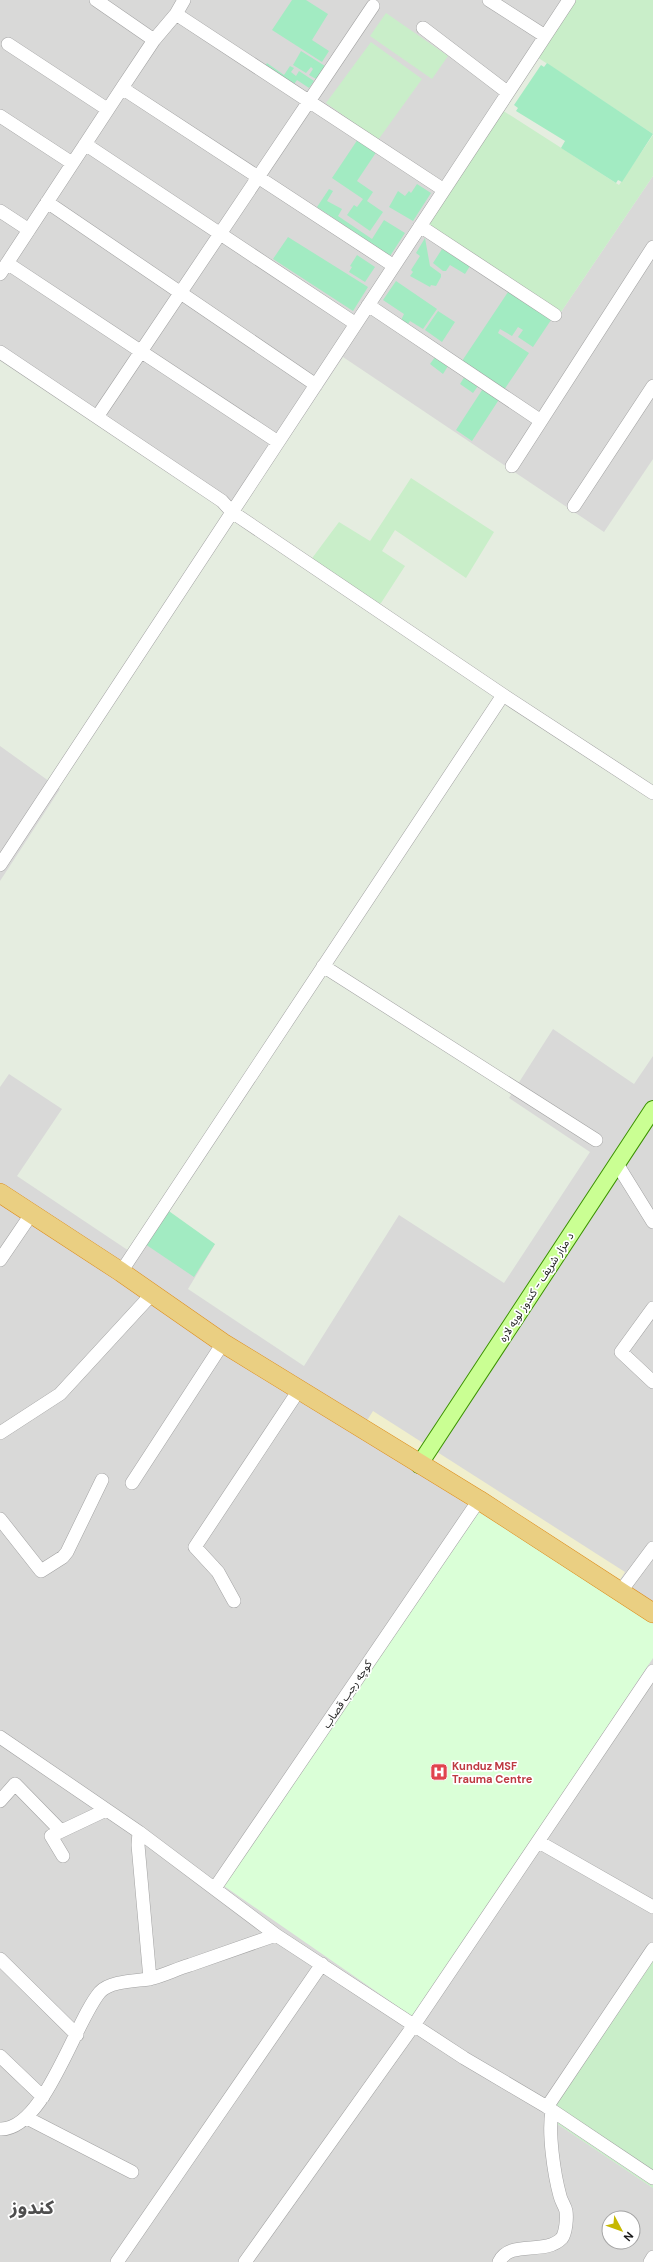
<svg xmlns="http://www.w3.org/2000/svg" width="653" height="2262" font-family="'DM Sans','Noto Sans Arabic',sans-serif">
	<rect width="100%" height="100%" fill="#e5ede0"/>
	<path fill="#d9d9d8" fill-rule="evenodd" d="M0 0H575L426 224 561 312 653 176V459L604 532 343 357 239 513 0 357Z
		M0 746 60 789 0 881Z
		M553 1029 634 1084 653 1056V1961L547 2117 653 2188V2262H0V1087L9 1074 62 1109 17 1176 138 1257 142 1242 215 1244 188 1289 304 1366 399 1215 504 1283 590 1152 509 1098ZM609 2218H633V2242H609Z"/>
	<path fill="#f0efcd" d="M373 1411 625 1572 610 1596 358 1435Z"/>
	<path fill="#daffd7" d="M479 1512 653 1624V1658L413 2017 224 1886Z"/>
	<path fill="#c9eec9" d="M576 0H653V134L537 57Z
		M386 13 448 56 432 79 370 36Z
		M371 42 422 79 378 140 326 103Z
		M502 110 619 185 653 135V176L561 312 426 225Z
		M411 478 494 532 466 578 395 530 382 551 405 566 381 603 377 606 310 561 339 522 370 541Z
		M653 1961V2188L547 2117Z"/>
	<path fill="#a2ebc2" d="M292 0H306L328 14 312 40 329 51 322 62 272 30Z
		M301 51 325 66 316 79 309 75 313 69 311 67 306 73 293 65Z
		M267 63 284 75 290 66 294 68 291 72 296 76 299 71 314 81 309 88 297 80 292 87 264 68Z
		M547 63 653 134 622 182 618 180 616 183 561 148 565 141 516 111 518 108 514 105 541 65 544 67Z
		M358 139 377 151 357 181 373 192 367 201 383 212 370 231 347 215 354 205 357 207 363 199 332 178Z
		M417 184 431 193 413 221 389 207 398 191 405 196 409 191 411 193Z
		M329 189 333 191 327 201 342 209 338 216 372 239 384 220 405 233 390 256 317 207Z
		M288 237 368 287 353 311 273 259Z
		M425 238 430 266 441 274V277L436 286 431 285 430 287 410 276 413 272 411 270 420 256 416 253Z
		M442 249 470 266 465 274 450 265 446 271H443L433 263Z
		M357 255 375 267 365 282 349 272 352 267 350 266Z
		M396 281 437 309 423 329 410 321 408 324 401 320 404 314 383 300Z
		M508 292 551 320 533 347 518 337 523 330 518 327 512 336 500 329 498 333 529 353 504 390 462 361Z
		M438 311 455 322 442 342 425 330Z
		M435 357 448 366 443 374 430 364Z
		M465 376 478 386 473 393 460 384Z
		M484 387 500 398 472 441 456 430Z
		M166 1209 215 1244 194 1277 142 1242Z"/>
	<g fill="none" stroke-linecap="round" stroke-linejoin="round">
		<defs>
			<path id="minor" d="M96 0 154 40
				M489 0 545 36
				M176 14 444 190
				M423 28 507 92
				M8 44 107 109
				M122 88 394 266
				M0 116 72 163
				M85 144 356 324
				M47 202 316 385
				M0 211 29 230
				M420 226 555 315
				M7 263 278 442
				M0 274 122 88 154 40 176 14 184 0
				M368 305 541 421
				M0 352 222 501 232 512 503 695 653 793
				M97 417 373 6
				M512 466 653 247
				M574 506 653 386
				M0 865 569 0
				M323 966 596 1140
				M617 1164 653 1222
				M0 1260 32 1213
				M121 1272 503 695
				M653 1308 621 1352 653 1382
				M0 1433 60 1394 152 1294
				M132 1483 223 1343
				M0 1519 41 1571 63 1557 67 1552 102 1480
				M621 1591 653 1548
				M234 1601 218 1572 195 1547 299 1390
				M0 1737 139 1832 276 1935 464 2058 547 2107 653 2178
				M0 1801 15 1784 61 1831
				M139 1832 138 1845 150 1979
				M539 1842 653 1907
				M63 1856 51 1836 106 1810
				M215 1888 479 1500
				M0 1959 77 2035
				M0 2056 43 2097
				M547 2107 653 1949
				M27 2118 132 2172
				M0 2129C44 2131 75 2021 100 1992 110 1981 136 1981 149 1979 163 1976 176 1969 190 1965 218 1955 247 1945 276 1935
				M117 2262 322 1964
				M245 2262 414 2025 653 1671
				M499 2262C510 2239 545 2256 562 2238 566 2232 567 2218 566 2211 565 2206 561 2201 560 2196 554 2174 548 2133 552 2111
				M650 2262 653 2257"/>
			<path id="major" d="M419 1465 653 1109"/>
			<path id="highway" d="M0 1193 121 1272 223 1343 479 1500 653 1613"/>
		</defs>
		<use href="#minor" stroke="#a2a2a2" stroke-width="14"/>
		<use href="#major" stroke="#3b9200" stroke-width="18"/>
		<use href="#highway" stroke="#de8d1b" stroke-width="20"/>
		<use href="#minor" stroke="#fff" stroke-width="13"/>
		<use href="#major" stroke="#caff93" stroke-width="16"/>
		<use href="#highway" stroke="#eacf82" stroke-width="19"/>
	</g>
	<defs>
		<symbol id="hospital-square" viewBox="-11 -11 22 22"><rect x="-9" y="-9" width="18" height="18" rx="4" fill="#e0444e" stroke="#fff"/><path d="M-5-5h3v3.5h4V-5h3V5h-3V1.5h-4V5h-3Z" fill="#fff"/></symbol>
	</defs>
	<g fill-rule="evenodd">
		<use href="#hospital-square" x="429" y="1762" width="20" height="20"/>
	</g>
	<g text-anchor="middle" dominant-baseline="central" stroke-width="3.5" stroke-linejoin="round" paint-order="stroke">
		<g font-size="11" fill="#1b1b1b" stroke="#fff">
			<text transform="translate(536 1287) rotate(-57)">د مزار شریف - کندوز لویه لاره</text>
			<text transform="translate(347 1694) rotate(-56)">کوچه رجب قصاب</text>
		</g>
		<g font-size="11" font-weight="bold" fill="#be3a42" stroke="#fff" text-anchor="start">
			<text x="452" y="1766">Kunduz MSF<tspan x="452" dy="13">Trauma Centre</tspan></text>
		</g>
		<g font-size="19" font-weight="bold" fill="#4e4e4e" stroke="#fff">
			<text x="32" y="2207">کندوز</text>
		</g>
	</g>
	<g transform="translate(621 2230) rotate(131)"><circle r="19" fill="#ffffff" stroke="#a4a4a4"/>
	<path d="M0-3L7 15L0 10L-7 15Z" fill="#c6b800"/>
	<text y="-6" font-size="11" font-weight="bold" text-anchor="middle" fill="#1b1b1b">N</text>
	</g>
</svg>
